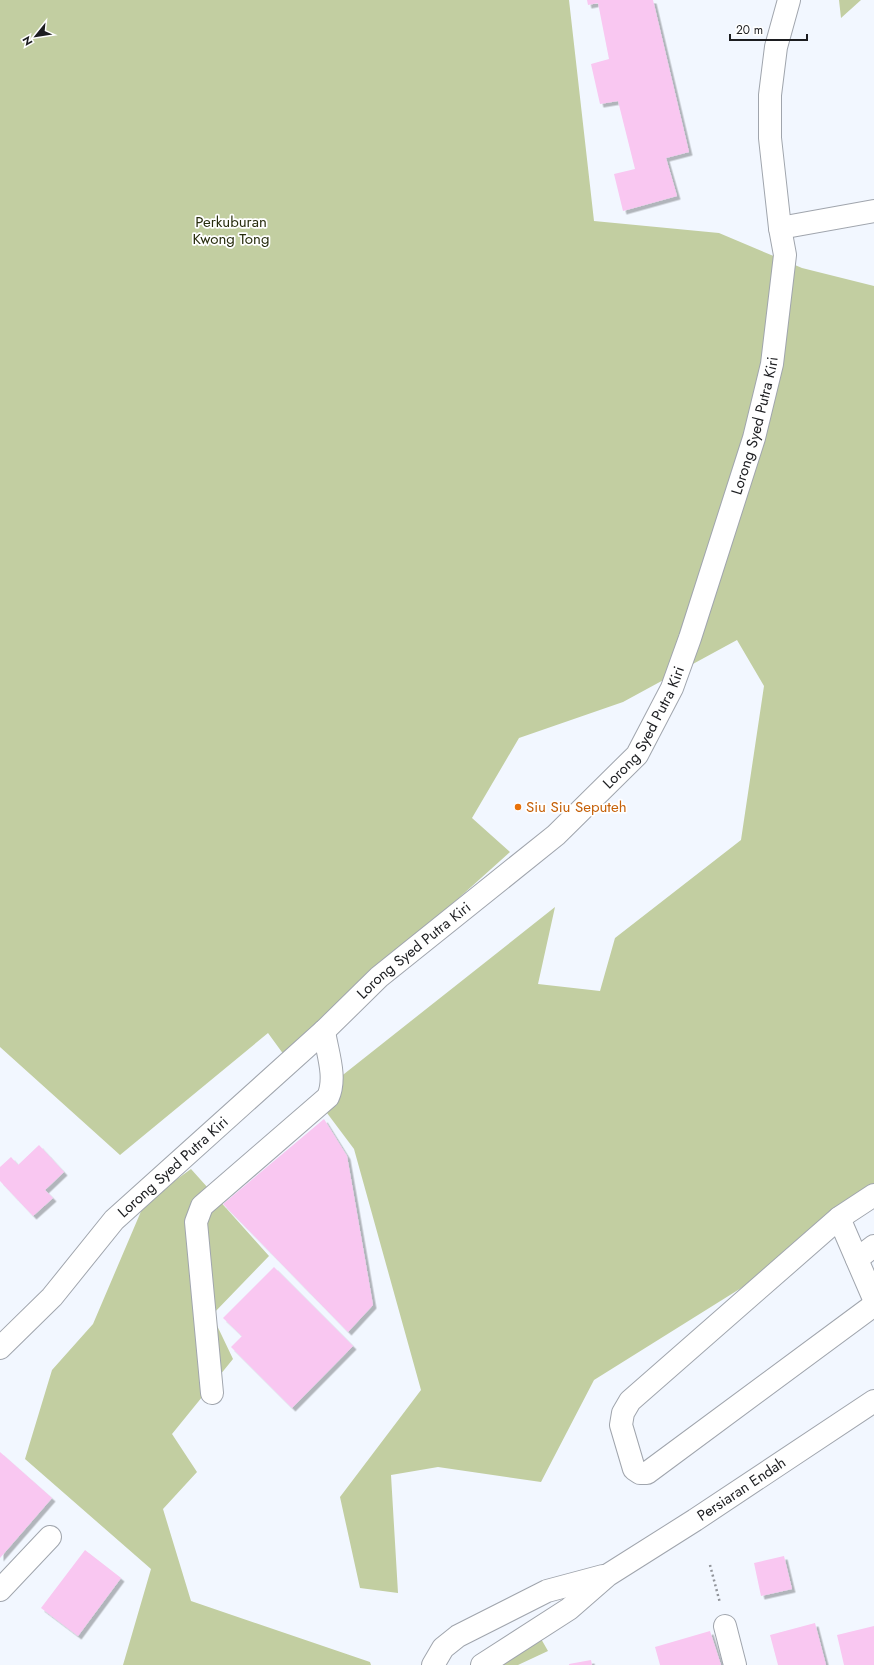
<svg xmlns="http://www.w3.org/2000/svg" width="874" height="1665" font-family="Jost,sans-serif">
	<defs>
		<filter id="shadow"><feDropShadow dx="3.5" dy="3.5" stdDeviation="0" flood-color="#0004"/></filter>
	</defs>
	<rect width="100%" height="100%" fill="#f2f7ff"/>
	<path fill="#c2cea1" d="M0 0H569L594 221 719 233 802 268 874 286V1184L775 1267 594 1380 541 1482 438 1467 391 1475 398 1593 360 1588 340 1497 421 1390 354 1149 315 1097 555 907 538 984 600 991 615 938 741 840 764 686 737 640 623 702 519 738 472 818 510 852 284 1055 268 1033 120 1155 0 1047Z
		M839 0H861L841 18Z
		M191 1169 269 1256 212 1315 233 1359 172 1434 197 1472 163 1509 191 1601 370 1662 371 1665H123L151 1569 25 1459 52 1370 93 1324 145 1202Z
		M540 1637 548 1651 518 1665H492Z"/>
	<path fill="#f9c7f1" filter="url(#shadow)" d="M587 0H653L689 152 666 158 677 196 623 211 614 174 635 169 618 101 600 104 591 64 609 59 598 3 588 5Z
		M324 1119 347 1156 373 1305 348 1332 223 1204Z
		M39 1145 64 1172 45 1190 53 1198 33 1216 0 1181V1167L11 1157 18 1165Z
		M274 1267 353 1346 292 1408 231 1347 242 1336 223 1318Z
		M0 1452 52 1498 0 1558Z
		M85 1550 121 1578 78 1636 41 1608Z
		M784 1556 792 1589 761 1596 754 1563Z
		M815 1623 826 1665H778L770 1635Z
		M874 1626V1665H844L837 1635Z
		M710 1631 721 1665H660L655 1647Z
		M591 1660 592 1665H569V1664Z"/>
	<g fill="none" stroke-linecap="round" stroke-linejoin="round">
		<defs>
			<g id="minor">
				<path d="M780 228 874 211"/>
				<path d="M874 1195 839 1218 630 1401 623 1413 621 1425 634 1469 640 1473H647L874 1305"/>
				<path d="M839 1218 874 1299"/>
				<path d="M857 1259 874 1246"/>
				<path id="s1" d="M0 1348 52 1297 114 1220 324 1031 379 977 556 835 637 755 672 688 690 638 754 438 772 364 785 255 780 228 770 138V95L776 47 789 0"/>
				<path d="M212 1393 196 1222 202 1206 328 1097C337 1077 327 1052 324 1031"/>
				<path d="M0 1590 50 1537"/>
				<path d="M725 1626 735 1665"/>
				<path d="M433 1665 443 1648 458 1636 547 1591 603 1576"/>
				<path id="s2" d="M482 1665 569 1609 608 1575 695 1520 874 1401"/>
			</g>
		</defs>
		<use href="#minor" stroke="#a0a5ad" stroke-width="24"/>
		<path stroke="#91949a" stroke-width="2.5" stroke-dasharray="2 3" stroke-linecap="butt" d="M710 1565 720 1603"/>
		<use href="#minor" stroke="#fff" stroke-width="22"/>
	</g>
	<circle fill="#e8710a" stroke="#fff" stroke-width="1.5" cx="518" cy="807" r="4"/>
	<g text-anchor="middle" dominant-baseline="central" stroke-width="3.5" stroke-linejoin="round" paint-order="stroke">
		<g font-size="15" fill="#272d0d" stroke="#fff">
			<text x="231" y="222">Perkuburan<tspan x="231" dy="17">Kwong Tong</tspan></text>
		</g>
		<g font-size="15" fill="#1c1d20" stroke="#fff">
			<text stroke="none"><textPath href="#s1" startOffset="1223">Lorong Syed Putra Kiri</textPath></text>
			<text stroke="none"><textPath href="#s1" startOffset="899">Lorong Syed Putra Kiri</textPath></text>
			<text stroke="none"><textPath href="#s1" startOffset="575">Lorong Syed Putra Kiri</textPath></text>
			<text stroke="none"><textPath href="#s1" startOffset="251">Lorong Syed Putra Kiri</textPath></text>
			<text stroke="none"><textPath href="#s2" startOffset="314">Persiaran Endah</textPath></text>
		</g>
		<g font-size="15" fill="#c56008" stroke="#fff" text-anchor="start">
			<text x="526" y="807">Siu Siu Seputeh</text>
		</g>
	</g>
	<g transform="translate(36 36) rotate(240)" stroke="#ffffff" stroke-width="3" paint-order="stroke">
	<path d="M0-3L7 15L0 10L-7 15Z" fill="#1c1d20"/>
	<text y="-6" font-size="11" font-weight="bold" text-anchor="middle" fill="#1c1d20">N</text>
	</g>
	<path d="M730 34v6h77v-6" fill="none" stroke="#1c1d20" stroke-width="2"/>
	<text x="736" y="34" font-size="12" fill="#1c1d20" stroke="#ffffff" stroke-width="3" paint-order="stroke">20 m</text>
</svg>
